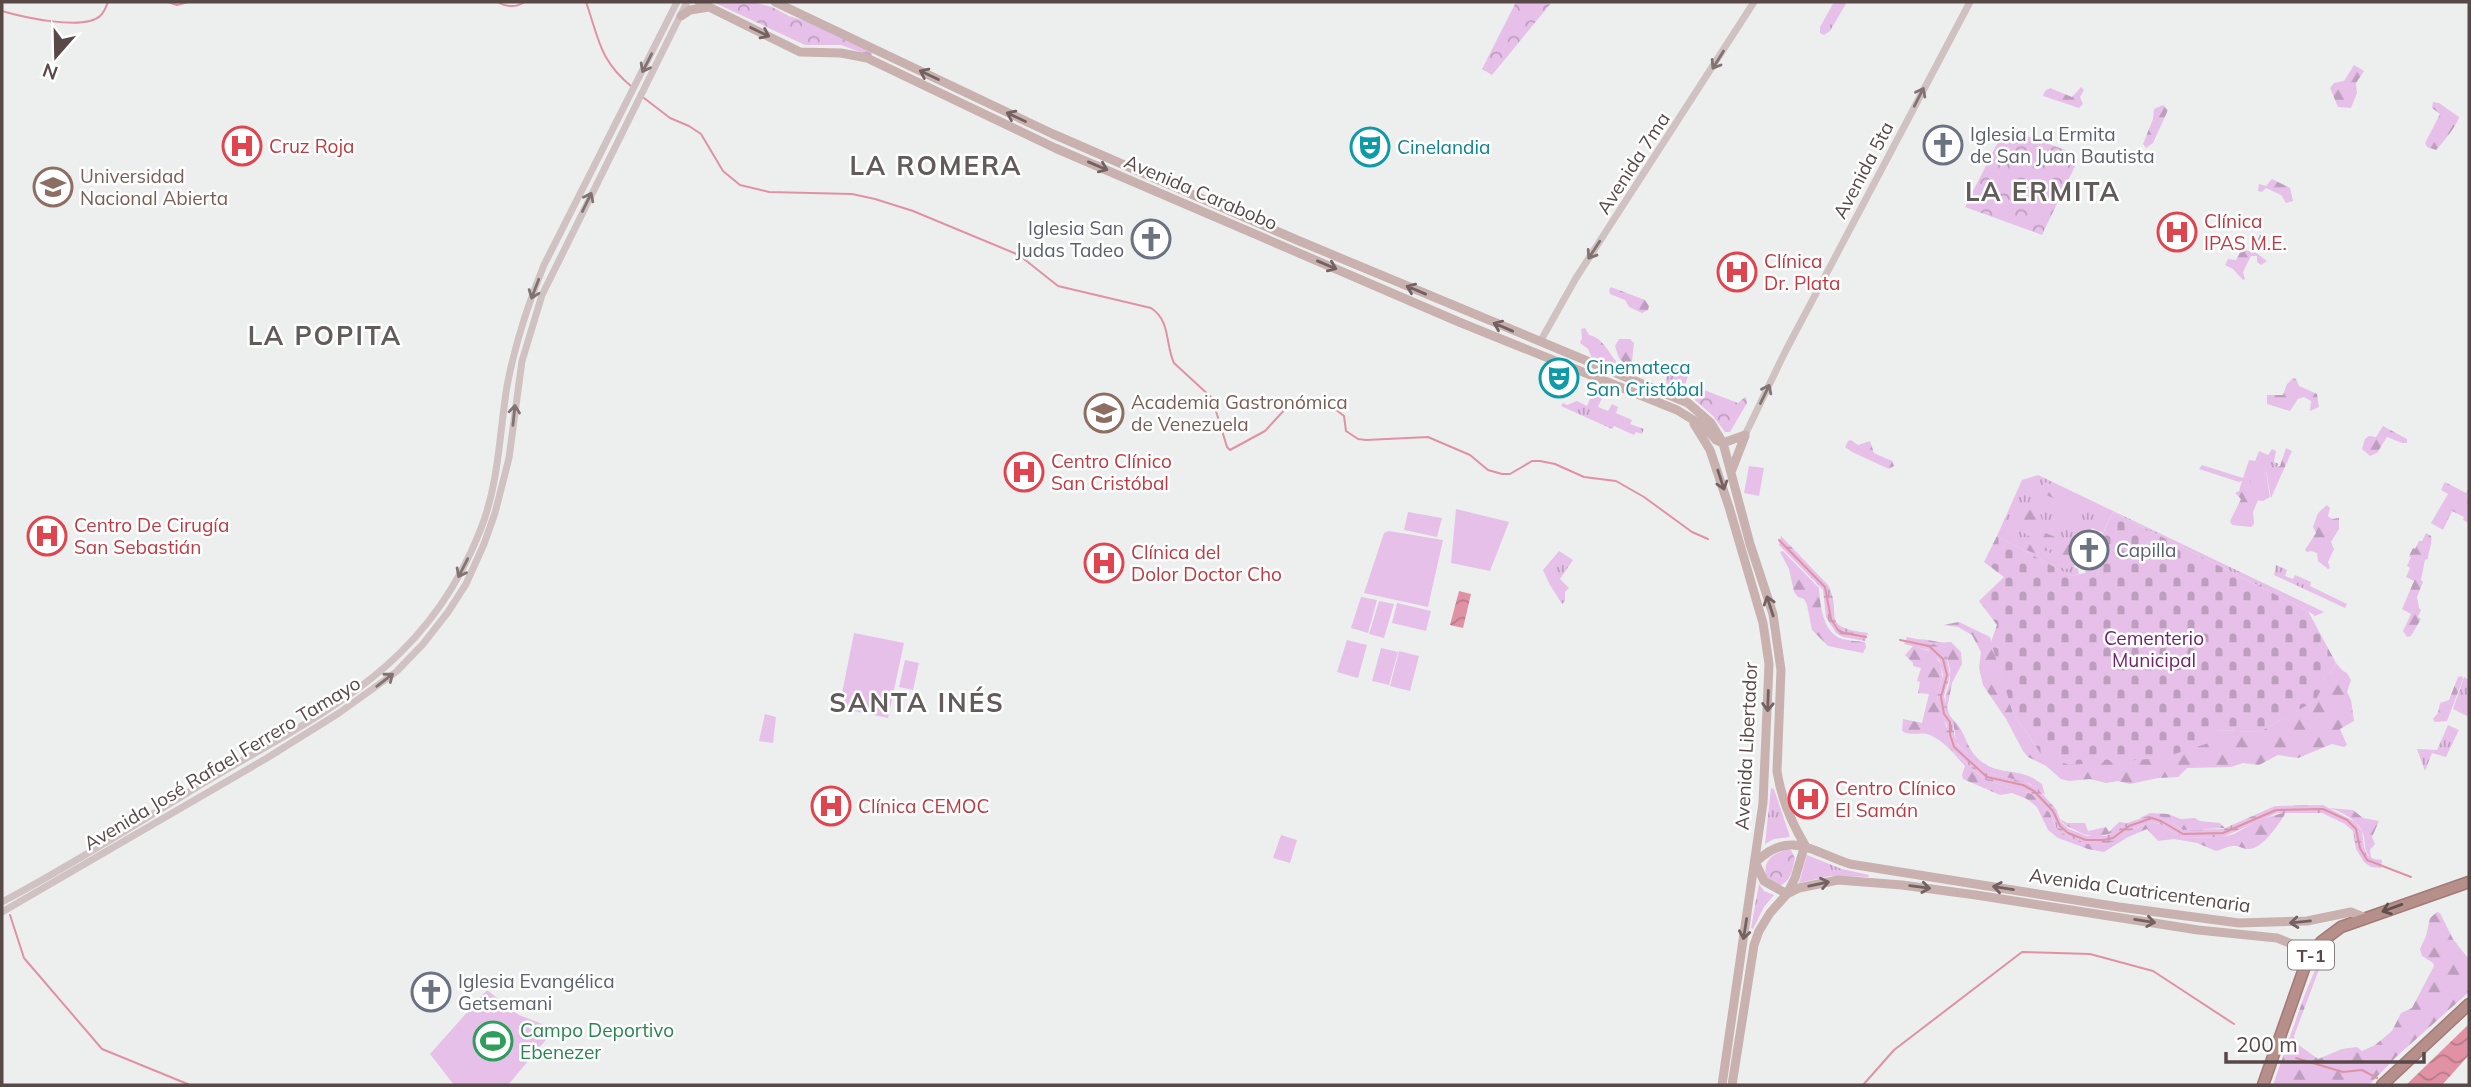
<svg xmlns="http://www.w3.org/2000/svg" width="2471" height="1087" font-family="Mulish,sans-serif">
	<defs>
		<pattern id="grass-tufts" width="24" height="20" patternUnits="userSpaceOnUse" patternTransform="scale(1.75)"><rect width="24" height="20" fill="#e6c0e8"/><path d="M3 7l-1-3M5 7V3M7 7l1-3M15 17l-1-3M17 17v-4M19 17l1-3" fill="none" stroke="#bd9ebe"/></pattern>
		<pattern id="forest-firs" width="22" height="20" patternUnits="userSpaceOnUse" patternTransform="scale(1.75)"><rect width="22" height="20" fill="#e6c0e8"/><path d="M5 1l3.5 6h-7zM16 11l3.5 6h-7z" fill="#bd9ebe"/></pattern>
		<pattern id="wetland-marsh" width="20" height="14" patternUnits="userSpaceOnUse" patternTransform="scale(1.75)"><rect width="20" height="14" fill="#e6c0e8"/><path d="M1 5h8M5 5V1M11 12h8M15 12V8" fill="none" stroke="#bd9ebe"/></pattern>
		<pattern id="cemetery-stones" width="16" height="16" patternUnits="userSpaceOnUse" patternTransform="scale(1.75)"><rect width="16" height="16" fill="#e6c0e8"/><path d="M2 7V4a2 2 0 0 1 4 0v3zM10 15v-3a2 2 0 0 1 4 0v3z" fill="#bd9ebe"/></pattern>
		<pattern id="park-crowns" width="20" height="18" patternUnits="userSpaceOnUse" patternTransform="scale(1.75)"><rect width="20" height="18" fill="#e6c0e8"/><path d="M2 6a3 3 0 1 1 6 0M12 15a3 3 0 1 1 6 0" fill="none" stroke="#bd9ebe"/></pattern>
		<pattern id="water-waves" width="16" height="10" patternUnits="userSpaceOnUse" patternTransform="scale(1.75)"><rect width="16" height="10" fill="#e092a4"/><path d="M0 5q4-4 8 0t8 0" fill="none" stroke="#b87988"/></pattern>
	</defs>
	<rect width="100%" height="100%" fill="#edefee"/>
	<path fill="url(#grass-tufts)" d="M1834 2H1847L1830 31 1824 35 1820 33V27Z
		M1673 364 1690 371 1682 392 1667 386 1666 379Z
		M1592 394 1602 398 1598 407 1608 411 1612 404 1618 407 1616 413 1632 420 1630 424 1644 429 1642 434 1636 432 1634 435 1614 426 1612 429 1561 406 1563 403 1567 405 1577 401 1587 406Z
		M2272 449 2276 451 2274 462 2279 464 2274 470 2266 472 2270 497 2263 501 2252 500 2246 475 2244 480 2239 482 2199 469 2202 465 2243 478 2249 460 2255 461 2259 451 2268 455Z
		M2038 475 2324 612 2315 616 2308 611 2113 512 2103 533 2092 528 2074 567 2078 569 2079 574 2071 576 1997 536 2022 480Z
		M1559 551 1573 560 1560 579 1569 588 1565 592V601L1562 604 1550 585 1543 570Z
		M2276 565 2287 570 2285 576 2293 579 2295 575 2311 582 2310 586 2347 604 2345 608 2274 575Z
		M2464 677 2469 680V711L2467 716 2453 709Z
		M2448 725 2459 730 2446 757 2432 753 2425 771 2417 749 2437 750Z
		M1771 788 1774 789 1790 837 1774 839 1765 844Z
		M1807 855 1842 869 1869 875 1868 877 1830 876 1799 883Z
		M1759 884 1764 891 1774 895 1764 907 1753 929 1751 928Z"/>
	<path fill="url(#forest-firs)" d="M2354 65 2364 71 2356 83 2357 93 2351 108 2338 107 2330 88 2334 83 2344 81Z
		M2081 87 2084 90 2080 97 2083 104 2079 108 2043 96 2045 91 2050 88 2072 97Z
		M2433 102 2439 103 2459 117C2458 124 2442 144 2436 150L2427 147 2425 143 2440 114 2432 108Z
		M2163 105 2168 110 2153 143 2146 148 2143 144 2153 119 2154 109Z
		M2272 179 2290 188 2293 201 2286 203 2281 195 2266 188 2262 192 2258 191 2259 184 2266 186Z
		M2260 235 2265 236 2268 241 2258 242 2255 252 2267 261 2261 265 2257 262V256H2251L2243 272 2245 279 2243 280 2233 269 2225 265 2228 259 2236 260 2242 249 2252 252Z
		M1611 287 1645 300 1649 306 1648 310 1642 313 1629 307 1625 300 1610 294 1609 290Z
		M1585 328 1589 335C1603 338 1608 352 1616 361L1615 365 1610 366 1592 358 1588 349 1580 343 1582 338 1581 329Z
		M1619 339H1630L1634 343 1632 361 1636 370 1633 375 1625 372V364L1619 358 1615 346Z
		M2293 378 2296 379 2299 386 2317 394 2319 407 2310 411 2311 401 2304 397 2298 399 2290 411 2267 404V395H2283L2287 384Z
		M2383 426 2407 439V443H2402L2387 437 2377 453 2370 456 2362 449 2365 439 2369 436 2376 437Z
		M1851 440 1858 445 1870 441 1874 453 1892 461 1894 466 1889 469 1852 452 1845 447 1848 441Z
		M2286 448 2292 451 2271 498 2266 471 2280 466Z
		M2248 473 2252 499 2258 500 2253 512 2254 524 2251 527 2232 525 2230 521 2241 499 2235 493 2239 491 2242 481Z
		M2046 482 2072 495 2075 502 2066 504 2044 494 2041 487Z
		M2445 482 2466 493 2469 487V523L2463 520 2464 517 2452 511 2443 530 2431 523 2448 494 2441 490Z
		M2327 505 2330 508 2328 516 2332 519 2339 518V529L2331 542 2334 549 2328 562 2330 568 2328 569 2318 561 2317 553 2311 551 2307 552 2305 550 2316 533 2313 527 2318 513Z
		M2032 507 2038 510 2044 524 2043 532 2055 537 2056 541 2054 546 2043 545 2021 531C2019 525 2025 510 2032 507Z
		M2426 533 2431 536C2433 544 2428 551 2428 559L2425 560 2421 580 2423 582 2417 597 2419 608 2421 610 2418 617 2421 619 2411 636 2407 637 2403 631 2411 614 2402 609 2414 581 2406 577 2410 568 2407 566 2411 557 2409 556 2413 548 2415 549 2419 541H2422Z
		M2020 538C2030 545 2041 549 2053 554L2058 551 2063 543H2070L2076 549 2071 565 2067 569 2058 567 2044 557 2017 546 2015 541Z
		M1783 551 1819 588C1820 603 1822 626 1836 636 1843 641 1857 641 1865 642L1866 647 1863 653 1828 646 1812 630 1807 605 1804 599 1798 597 1794 592 1789 569 1780 552Z
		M1959 622 1990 637 2013 713 2041 754 2217 730 2259 732 2314 701 2336 663 2343 671 2347 673 2351 680 2347 692 2351 700 2354 721 2340 729 2347 745 2344 747 2332 744 2298 758 2278 755 2259 765 2243 763 2231 767 2187 768 2178 777 2158 778 2130 784 2118 781 2106 783 2090 779 2069 781 2061 779 2046 766 2028 757 2023 751 2006 719 1983 685 1979 668 1981 652 1972 635 1958 627 1943 625Z
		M1917 639C1930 639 1939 644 1951 642L1961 652 1962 664 1952 683 1947 709C1943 689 1949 693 1950 677 1952 655 1937 643 1917 639Z
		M1913 646 1932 652 1941 664 1942 678 1937 697 1954 752 1985 780 2032 794 2050 813 2055 826 2067 836 2085 844H2104L2121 837 2134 829 2152 822 2160 824 2183 838 2223 837 2234 834 2259 820 2286 812C2280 823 2262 850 2248 849 2242 849 2238 845 2232 846 2226 847 2221 850 2216 851L2197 843 2174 839 2158 841 2147 829 2128 837 2104 852 2088 849 2058 838 2048 830 2037 807 2027 799 2012 793 2000 795 1963 779 1962 775 1965 766C1955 755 1944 741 1930 735 1920 731 1911 737 1902 731L1903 719 1922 723 1929 694 1918 693 1920 682 1917 681 1921 668 1913 666V663L1905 655Z
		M2462 676 2463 679 2447 721 2435 722 2433 719 2438 713 2440 703 2449 700 2458 677Z
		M1953 720C1964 729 1965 742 1973 753 1992 777 2012 767 2033 778 2036 780 2039 782 2042 784L2045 795 2030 784 1989 773 1981 768 1956 742Z
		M2329 808 2353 810 2363 818 2379 821 2372 837 2375 844 2370 850 2371 858C2362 849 2367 842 2362 831 2357 820 2341 811 2329 808Z
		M2150 813 2168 814 2181 819 2195 818 2200 821 2220 823 2225 828 2183 830 2166 819 2140 818Z
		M2060 819 2067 823H2085L2088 831 2106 827 2109 832 2119 822 2127 823C2111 835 2098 841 2079 832 2071 827 2066 828 2060 819Z
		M2437 912 2440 913 2453 939 2468 958 2469 992 2397 1056 2369 1085H2273L2305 994 2323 951 2328 950 2331 954 2321 964 2294 1036 2296 1043 2318 1059 2342 1049 2357 1047 2362 1051 2375 1045 2392 1031 2401 1013 2412 1008 2434 966 2433 963 2422 956 2420 949 2426 936 2430 918Z"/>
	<path fill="url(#wetland-marsh)" d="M1781 536 1828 585C1844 616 1817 626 1868 633L1865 641 1843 637 1836 633 1826 617 1823 590 1779 545Z
		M1907 637 1931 642 1940 648 1947 657 1950 675 1944 696 1949 714 1953 720 1954 734 1957 744 1989 773 2024 782 2037 788 2056 809 2061 822 2069 829 2087 836H2106L2127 823 2151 815 2163 817 2183 830 2223 829 2275 806 2323 805 2355 822 2362 831 2364 847 2367 855 2374 859 2382 860 2381 868 2371 867 2364 862 2356 849 2353 831 2345 824 2322 813H2277L2223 837 2183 838 2160 824 2152 822 2134 829 2115 841 2104 844H2084L2067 836 2057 829 2050 813 2032 794 1985 780 1951 749 1946 735 1947 725 1941 715 1937 697 1943 675 1940 661 1928 650 1904 644Z"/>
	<path fill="url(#cemetery-stones)" d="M2113 512 2308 611 2336 663 2315 701 2259 732 2217 730 2212 742 2162 758 2069 765 2041 754 2013 713 1991 642 1997 625 1979 601 2004 577 1984 562 1997 536 2071 576 2085 573Z"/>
	<path fill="url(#park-crowns)" d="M713 2H752L772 7 789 16 812 23 873 52 871 56 841 45H805Z
		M1516 2H1552L1492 75 1482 69Z
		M2005 128 2068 151 2074 155 2077 162 2042 235 1965 207Z
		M1701 384 1704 390 1738 403 1745 397 1746 398 1747 403 1730 432H1725L1713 416 1695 400Z
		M1785 850H1791L1795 858C1793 869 1790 884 1778 886L1766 877C1763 861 1771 855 1785 850Z"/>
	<path fill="#e6c0e8" d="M1749 466 1764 468 1759 496 1744 493Z
		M2265 470 2268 497 2253 499 2249 472Z
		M1456 509 1509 522 1490 571 1451 563Z
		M1408 512 1442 518 1437 537 1404 530Z
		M1389 531 1443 540 1428 607 1364 593 1384 533Z
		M1361 597 1377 600 1368 633 1351 628Z
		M1379 601 1394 604 1384 638 1369 634Z
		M1397 603 1431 611 1426 631 1392 623Z
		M854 633 904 643 888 718 839 708Z
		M1347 640 1367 645 1358 678 1337 672Z
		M1381 648 1398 652 1389 685 1372 681Z
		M1399 651 1419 656 1410 691 1390 686Z
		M905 660 919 663 913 690 899 687Z
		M765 714 776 717 773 743 759 741Z
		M1281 835 1297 840 1290 863 1273 858Z
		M487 990 519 1015 555 1029 508 1085H454L430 1054Z"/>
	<path fill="url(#water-waves)" d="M1459 591 1471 594 1463 628 1450 625Z
		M2469 1024V1055L2442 1085H2406Z"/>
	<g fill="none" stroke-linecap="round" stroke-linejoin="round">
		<path stroke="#e092a4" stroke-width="2" d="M168 2 177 5 188 2
			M497 2C506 7 515 8 525 2
			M586 2C599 39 599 60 632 87
			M2 11C22 17 84 31 100 16 104 13 106 7 108 2
			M644 98 670 118 689 126 701 134 723 171 740 185 769 192 852 194 875 199 913 211 1019 255 1058 286 1151 308C1171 321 1165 344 1174 363L1212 398 1227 447 1230 450 1265 431 1288 406 1303 402H1326L1344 416 1346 431 1358 439 1366 440 1428 437 1470 455 1488 470 1502 474H1510L1532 461H1540L1555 464 1584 477 1616 481 1644 497 1692 532 1708 539
			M1779 540 1825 587 1831 619 1838 630 1844 633 1866 637
			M1900 640 1929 646 1943 659 1947 675 1941 697 1944 714 1950 722V734L1954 747 1987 777 2023 785 2034 791 2053 811 2060 826 2068 833 2086 840H2104L2113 838 2129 826 2152 818 2161 821 2183 834 2223 833 2276 810 2323 809 2347 820 2356 829 2360 848 2367 860 2411 877
			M10 915 24 958 102 1049 190 1085
			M2296 1058 2343 1072 2362 1070 2377 1078
			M1863 1085 1894 1050 2022 952 2090 954 2153 971 2234 1024"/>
		<defs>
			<path id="highway" d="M2263 1085 2305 966 2321 942 2341 927 2469 882
				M2382 1085 2469 1004"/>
		</defs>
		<use href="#highway" stroke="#a27a76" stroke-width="13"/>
		<path stroke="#d0c2c2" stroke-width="7" d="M1540 342 1576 278 1754 2
			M1745 435 1785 352 1970 2
			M2 902C70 866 136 824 202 784 322 712 425 671 480 531 499 484 499 436 507 386 515 344 528 304 544 265L677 2
			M2 912 267 758 339 713 396 672 423 644 448 612 466 584 484 544 495 513 509 458 522 361 542 295 687 2"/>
		<path stroke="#c9b1b0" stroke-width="9" d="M699 2 800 52 841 53 867 58 1055 148 1459 322 1677 410 1705 427 1716 440 1723 443 1745 435
			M775 2 1053 134 1297 240 1688 403 1711 423 1723 443 1750 544 1773 614 1781 670 1777 771C1781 798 1791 822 1805 845L1795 878 1787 894 1770 913 1759 931 1754 945 1732 1085
			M681 16 690 10 709 7
			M1694 424 1710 450 1729 507 1763 623 1769 664 1763 803 1722 1085
			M1731 472 1745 436
			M1757 861C1790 829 1815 853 1850 864L2119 907 2239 923 2307 921 2351 912 2366 918
			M1757 866 1764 881 1787 894
			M1787 894 1799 888 1838 880 1902 885 1976 895 2198 930 2277 938 2292 944 2305 966"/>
		<use href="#highway" stroke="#b68e8a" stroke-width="10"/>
	</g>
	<defs><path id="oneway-shaft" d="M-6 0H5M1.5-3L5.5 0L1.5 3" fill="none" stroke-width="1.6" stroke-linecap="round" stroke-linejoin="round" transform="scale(1.75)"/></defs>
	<g stroke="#746262">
		<use href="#oneway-shaft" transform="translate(760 32) rotate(26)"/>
		<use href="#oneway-shaft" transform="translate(929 75) rotate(-154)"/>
		<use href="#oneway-shaft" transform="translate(1016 117) rotate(-155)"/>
		<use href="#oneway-shaft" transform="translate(1098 166) rotate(23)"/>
		<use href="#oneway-shaft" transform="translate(1327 265) rotate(23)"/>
		<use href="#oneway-shaft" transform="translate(1416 290) rotate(-157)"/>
		<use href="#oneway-shaft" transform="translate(1503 327) rotate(-157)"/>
		<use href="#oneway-shaft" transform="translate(1721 480) rotate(72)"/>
		<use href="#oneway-shaft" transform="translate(1770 606) rotate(-108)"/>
		<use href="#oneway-shaft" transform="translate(1768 701) rotate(92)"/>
		<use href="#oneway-shaft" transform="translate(1819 884) rotate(-12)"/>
		<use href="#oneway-shaft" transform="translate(1920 887) rotate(8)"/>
		<use href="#oneway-shaft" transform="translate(2003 888) rotate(-171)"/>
		<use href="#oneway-shaft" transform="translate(2145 921) rotate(9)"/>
		<use href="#oneway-shaft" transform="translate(2300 922) rotate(174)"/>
		<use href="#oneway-shaft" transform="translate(1745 929) rotate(99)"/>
	</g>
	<g stroke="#827373">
		<use href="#oneway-shaft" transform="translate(1718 60) rotate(122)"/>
		<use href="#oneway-shaft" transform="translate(647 63) rotate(117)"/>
		<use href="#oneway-shaft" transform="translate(1919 97) rotate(-63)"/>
		<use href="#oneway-shaft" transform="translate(587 202) rotate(-64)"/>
		<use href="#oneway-shaft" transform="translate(1594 250) rotate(123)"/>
		<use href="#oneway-shaft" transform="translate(535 289) rotate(111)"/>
		<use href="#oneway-shaft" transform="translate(1765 394) rotate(-64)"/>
		<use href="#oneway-shaft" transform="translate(514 415) rotate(-84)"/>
		<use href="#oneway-shaft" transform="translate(463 568) rotate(117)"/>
		<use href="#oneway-shaft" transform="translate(385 680) rotate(-38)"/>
	</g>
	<use stroke="#614f4f" href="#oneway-shaft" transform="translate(2392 908) rotate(160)"/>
	<defs>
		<symbol id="church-ring" viewBox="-11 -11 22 22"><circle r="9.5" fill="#fff" stroke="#6b7280" stroke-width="1.5"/><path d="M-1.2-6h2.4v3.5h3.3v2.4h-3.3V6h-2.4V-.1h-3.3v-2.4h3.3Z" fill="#6b7280"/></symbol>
		<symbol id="hospital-ring" viewBox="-11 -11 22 22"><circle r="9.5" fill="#fff" stroke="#e0444e" stroke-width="1.5"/><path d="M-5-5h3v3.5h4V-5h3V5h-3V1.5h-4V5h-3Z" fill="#e0444e"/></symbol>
		<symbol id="theatre-ring" viewBox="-11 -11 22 22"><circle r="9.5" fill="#fff" stroke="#0f9aa8" stroke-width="1.5"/><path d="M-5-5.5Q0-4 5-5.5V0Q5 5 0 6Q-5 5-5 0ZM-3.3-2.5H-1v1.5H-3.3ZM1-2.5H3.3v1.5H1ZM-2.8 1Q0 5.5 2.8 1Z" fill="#0f9aa8"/></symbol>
		<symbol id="university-ring" viewBox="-11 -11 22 22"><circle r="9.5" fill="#fff" stroke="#8d6e63" stroke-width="1.5"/><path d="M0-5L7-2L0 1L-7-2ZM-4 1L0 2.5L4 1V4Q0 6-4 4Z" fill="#8d6e63"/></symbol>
		<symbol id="stadium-ring" viewBox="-11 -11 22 22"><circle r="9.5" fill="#fff" stroke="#2e9e5b" stroke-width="1.5"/><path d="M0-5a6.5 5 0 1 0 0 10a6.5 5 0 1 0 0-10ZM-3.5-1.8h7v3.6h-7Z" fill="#2e9e5b"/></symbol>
	</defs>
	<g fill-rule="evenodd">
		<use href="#church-ring" x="1921" y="123" width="44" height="44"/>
		<use href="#hospital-ring" x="220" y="124" width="44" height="44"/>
		<use href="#theatre-ring" x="1348" y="125" width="44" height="44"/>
		<use href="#university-ring" x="31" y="165" width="44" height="44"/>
		<use href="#hospital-ring" x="2155" y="210" width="44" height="44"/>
		<use href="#church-ring" x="1129" y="217" width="44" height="44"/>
		<use href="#hospital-ring" x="1715" y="250" width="44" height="44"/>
		<use href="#theatre-ring" x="1537" y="356" width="44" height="44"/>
		<use href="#university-ring" x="1082" y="391" width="44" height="44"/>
		<use href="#hospital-ring" x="1002" y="450" width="44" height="44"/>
		<use href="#hospital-ring" x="25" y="514" width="44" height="44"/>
		<use href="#church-ring" x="2067" y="528" width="44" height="44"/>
		<use href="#hospital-ring" x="1082" y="541" width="44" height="44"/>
		<use href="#hospital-ring" x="1786" y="777" width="44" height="44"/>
		<use href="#hospital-ring" x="809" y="784" width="44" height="44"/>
		<use href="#church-ring" x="409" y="970" width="44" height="44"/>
		<use href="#stadium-ring" x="471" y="1019" width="44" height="44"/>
	</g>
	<g text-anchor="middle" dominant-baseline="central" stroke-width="5" stroke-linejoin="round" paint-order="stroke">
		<rect fill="#fff" stroke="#8a7f7f" stroke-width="2" x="2288" y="940.5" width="46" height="29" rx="5"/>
		<g font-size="18" font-weight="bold" fill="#584848">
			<text x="2311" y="955">T-1</text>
		</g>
		<g font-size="19" fill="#5b616d" stroke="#fff" text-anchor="start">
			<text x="1970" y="134">Iglesia La Ermita<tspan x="1970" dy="22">de San Juan Bautista</tspan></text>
			<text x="1124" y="228" text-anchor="end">Iglesia San<tspan x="1124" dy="22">Judas Tadeo</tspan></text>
			<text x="2116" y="550">Capilla</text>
			<text x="458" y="981">Iglesia Evangélica<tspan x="458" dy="22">Getsemani</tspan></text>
		</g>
		<g font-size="19" fill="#be3a42" stroke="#fff" text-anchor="start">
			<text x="269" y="146">Cruz Roja</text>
			<text x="2204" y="221">Clínica<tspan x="2204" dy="22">IPAS M.E.</tspan></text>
			<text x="1764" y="261">Clínica<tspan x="1764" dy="22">Dr. Plata</tspan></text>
			<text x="1051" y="461">Centro Clínico<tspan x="1051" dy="22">San Cristóbal</tspan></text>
			<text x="74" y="525">Centro De Cirugía<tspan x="74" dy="22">San Sebastián</tspan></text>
			<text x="1131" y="552">Clínica del<tspan x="1131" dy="22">Dolor Doctor Cho</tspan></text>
			<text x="1835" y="788">Centro Clínico<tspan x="1835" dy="22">El Samán</tspan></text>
			<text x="858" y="806">Clínica CEMOC</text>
		</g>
		<g font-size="19" fill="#0d838f" stroke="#fff" text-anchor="start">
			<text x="1397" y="147">Cinelandia</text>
			<text x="1586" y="367">Cinemateca<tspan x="1586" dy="22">San Cristóbal</tspan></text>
		</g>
		<g font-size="19" fill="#584848" stroke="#fff">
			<text transform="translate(1633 163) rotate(-57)">Avenida 7ma</text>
			<text transform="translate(1863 170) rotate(-62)">Avenida 5ta</text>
			<text transform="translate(1201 192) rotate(23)">Avenida Carabobo</text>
			<text transform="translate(1746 746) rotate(-87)">Avenida Libertador</text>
			<text transform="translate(222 763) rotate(-31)">Avenida José Rafael Ferrero Tamayo</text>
			<text transform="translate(2140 890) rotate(8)">Avenida Cuatricentenaria</text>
		</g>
		<g font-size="19" fill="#785e54" stroke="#fff" text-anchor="start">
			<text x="80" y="176">Universidad<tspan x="80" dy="22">Nacional Abierta</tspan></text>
			<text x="1131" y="402">Academia Gastronómica<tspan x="1131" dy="22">de Venezuela</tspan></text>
		</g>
		<g font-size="19" fill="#70226b" stroke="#fff">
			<text x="2154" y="638">Cementerio<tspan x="2154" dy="22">Municipal</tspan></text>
		</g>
		<g font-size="19" fill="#27864d" stroke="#fff" text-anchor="start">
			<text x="520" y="1030">Campo Deportivo<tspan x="520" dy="22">Ebenezer</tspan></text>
		</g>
		<g font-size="26" font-weight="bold" letter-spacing="2" fill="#615b5a" stroke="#fff">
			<text x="936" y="165">LA ROMERA</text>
			<text x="2043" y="191">LA ERMITA</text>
			<text x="325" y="335">LA POPITA</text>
			<text x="917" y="702">SANTA INÉS</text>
		</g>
	</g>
	<rect width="2471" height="1087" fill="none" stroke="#584848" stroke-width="7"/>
	<g transform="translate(56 56) rotate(200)" stroke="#ffffff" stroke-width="5" paint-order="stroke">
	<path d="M0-5L12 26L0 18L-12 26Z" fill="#584848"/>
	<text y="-10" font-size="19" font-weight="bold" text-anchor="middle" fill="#584848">N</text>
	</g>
	<path d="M2226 1052v10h198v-10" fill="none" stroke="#584848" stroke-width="3.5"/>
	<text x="2236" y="1052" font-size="21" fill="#584848" stroke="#ffffff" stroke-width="5" paint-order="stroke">200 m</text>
</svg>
